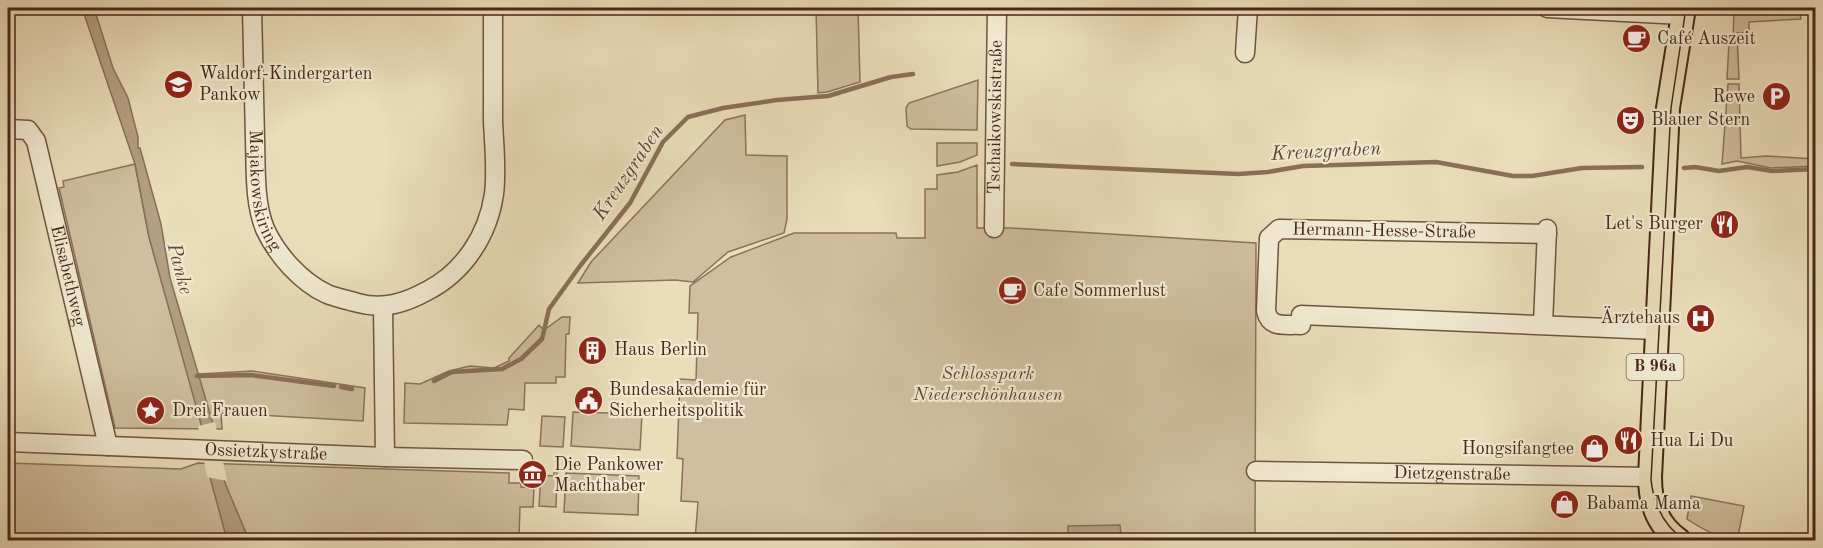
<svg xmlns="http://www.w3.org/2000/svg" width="1823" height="548" font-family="'Old Standard TT',serif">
	<rect width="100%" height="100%" fill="#eaddba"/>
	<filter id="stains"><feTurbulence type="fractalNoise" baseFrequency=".00333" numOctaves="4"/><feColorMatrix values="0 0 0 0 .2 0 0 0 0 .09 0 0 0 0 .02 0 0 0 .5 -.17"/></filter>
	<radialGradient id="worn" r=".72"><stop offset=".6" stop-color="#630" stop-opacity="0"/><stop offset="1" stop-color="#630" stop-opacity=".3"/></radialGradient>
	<path fill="#cfbe9f" stroke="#8c725c" stroke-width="1.5" d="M816 8H858L860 82 827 92 818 93Z
		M1799 8 1801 19 1749 22V32L1737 33 1739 79H1727L1729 42H1733L1734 10Z
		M978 80 977 130 911 129 907 126 906 108 909 103Z
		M1728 84H1739L1741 158 1766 156 1815 159V166L1771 168 1737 161 1722 164Z
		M745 115 746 155 787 156V219L784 233 728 252 693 282 675 280 578 283 591 262 725 120Z
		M937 143H977V155L960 162 937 166Z
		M135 164 149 237 186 368 199 374 252 371 365 388 363 421 221 413 222 429 115 428 59 188 64 187 63 181Z
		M977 165V228H1010L1256 243 1255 540H695L698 502 681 501 683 459 677 458 680 379 696 380 698 313H689L690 286 731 257 794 233H896L897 238H925V189H937V175L958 172Z
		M562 317H570L569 334H566L565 377H556V383H525L524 410 509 409 507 425 404 423 405 383 420 384 449 371 470 366 494 368 509 361V358L539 325 544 330Z
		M573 412 642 414 640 450 571 446Z
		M542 416 565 417 563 447 540 446Z
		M8 463 181 469 198 463 509 473V483H521V487L534 488 533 507H520L519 538 555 540H8Z
		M554 472H557L556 507 539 506 541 475 554 476Z
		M566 473 639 476 638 515 564 512Z
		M1691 496 1744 506 1738 536 1753 540C1727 541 1709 534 1687 519Z"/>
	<path fill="#b39f83" stroke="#896f59" stroke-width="1.5" d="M82 8H94L113 68 128 98 138 137V148H140L161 224 170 278 213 424 225 483 249 540H227L211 481 201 424 149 237 135 164Z
		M1120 525 1121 534H1068V526Z"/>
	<path fill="#eaddba" d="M215 422 227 481 207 477 198 426Z"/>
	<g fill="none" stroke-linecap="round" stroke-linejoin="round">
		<path stroke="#896f59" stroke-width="4.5" d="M1012 164 1238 174 1268 172 1303 166 1436 162 1513 176H1532L1582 168 1642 167
			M1684 168 1695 167 1719 171 1747 167 1772 171 1816 169
			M197 376 251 375 334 386
			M434 381 452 372 502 369 521 359 542 339 549 309 580 266 630 203 663 142 688 117 723 108 777 100 828 96 891 77 913 74
			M341 387 352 389"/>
		<defs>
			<g id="minor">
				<path id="s1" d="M252 8C253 51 254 95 255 139 256 168 254 202 265 229 277 255 301 282 327 294 337 298 348 300 358 303 383 310 405 303 427 291 464 272 488 235 494 194 497 170 494 145 493 121 493 83 493 45 493 8"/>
				<path d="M1547 8 1682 15"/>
				<path d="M1245 53 1248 8"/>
				<path id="s2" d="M8 129 28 130 36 141 108 446"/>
				<path id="s3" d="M994 228 997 8"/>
				<path d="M1547 234 1279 229 1269 238 1266 311C1270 329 1285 324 1301 325V315L1656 330"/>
				<path d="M383 306 385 457"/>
				<path d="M1543 324 1547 229"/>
				<path id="s4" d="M8 442 385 457 523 460"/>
				<path id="s5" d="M1256 471 1650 477"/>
			</g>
			<path id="major" d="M1679 540C1657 525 1650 503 1650 477L1668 108 1684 8"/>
		</defs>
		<use href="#minor" stroke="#715441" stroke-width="21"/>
		<use href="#major" stroke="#492719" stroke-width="26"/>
		<use href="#minor" stroke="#f1e9d2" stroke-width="18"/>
		<use href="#major" stroke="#eaddba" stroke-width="22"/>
		<path stroke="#492719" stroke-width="1.5" d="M1685 540C1663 526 1654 505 1651 480L1671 108 1686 8"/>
	</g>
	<defs>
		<symbol id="cafe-disc" viewBox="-11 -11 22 22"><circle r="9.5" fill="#8f2418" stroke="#f1e9d2"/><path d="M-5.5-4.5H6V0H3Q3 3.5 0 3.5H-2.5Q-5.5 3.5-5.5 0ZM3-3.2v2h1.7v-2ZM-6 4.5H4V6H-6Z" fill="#fff"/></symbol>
		<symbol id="school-disc" viewBox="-11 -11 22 22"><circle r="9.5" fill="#8f2418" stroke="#f1e9d2"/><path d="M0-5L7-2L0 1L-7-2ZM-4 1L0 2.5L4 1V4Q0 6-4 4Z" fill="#fff"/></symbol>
		<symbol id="parking-disc" viewBox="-11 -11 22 22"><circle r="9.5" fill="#8f2418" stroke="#f1e9d2"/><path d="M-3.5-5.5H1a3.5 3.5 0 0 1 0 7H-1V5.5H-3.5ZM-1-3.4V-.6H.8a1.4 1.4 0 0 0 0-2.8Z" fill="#fff"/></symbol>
		<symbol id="theatre-disc" viewBox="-11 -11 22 22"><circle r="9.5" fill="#8f2418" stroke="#f1e9d2"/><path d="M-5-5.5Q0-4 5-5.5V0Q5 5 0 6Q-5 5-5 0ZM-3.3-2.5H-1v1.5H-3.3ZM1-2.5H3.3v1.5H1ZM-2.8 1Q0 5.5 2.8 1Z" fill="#fff"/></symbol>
		<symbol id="restaurant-disc" viewBox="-11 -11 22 22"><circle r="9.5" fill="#8f2418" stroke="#f1e9d2"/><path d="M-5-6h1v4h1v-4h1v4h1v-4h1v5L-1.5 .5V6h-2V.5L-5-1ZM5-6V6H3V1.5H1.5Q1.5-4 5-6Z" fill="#fff"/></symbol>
		<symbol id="hospital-disc" viewBox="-11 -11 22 22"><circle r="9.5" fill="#8f2418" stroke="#f1e9d2"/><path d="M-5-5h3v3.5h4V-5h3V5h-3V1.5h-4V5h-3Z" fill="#fff"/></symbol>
		<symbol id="building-disc" viewBox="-11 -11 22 22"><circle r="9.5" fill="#8f2418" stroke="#f1e9d2"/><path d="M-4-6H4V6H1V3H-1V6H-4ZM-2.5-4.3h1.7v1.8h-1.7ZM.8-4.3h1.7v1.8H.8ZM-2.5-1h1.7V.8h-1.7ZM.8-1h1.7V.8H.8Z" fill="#fff"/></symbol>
		<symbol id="civic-disc" viewBox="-11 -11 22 22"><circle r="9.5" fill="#8f2418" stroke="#f1e9d2"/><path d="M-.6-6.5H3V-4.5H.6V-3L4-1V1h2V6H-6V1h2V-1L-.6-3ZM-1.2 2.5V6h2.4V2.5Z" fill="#fff"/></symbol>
		<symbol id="sight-disc" viewBox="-11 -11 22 22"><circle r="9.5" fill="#8f2418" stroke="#f1e9d2"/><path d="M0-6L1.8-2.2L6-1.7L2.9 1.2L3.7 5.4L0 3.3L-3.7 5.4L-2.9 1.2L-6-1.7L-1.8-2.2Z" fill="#fff"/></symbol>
		<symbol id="shop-disc" viewBox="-11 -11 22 22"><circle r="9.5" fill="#8f2418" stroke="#f1e9d2"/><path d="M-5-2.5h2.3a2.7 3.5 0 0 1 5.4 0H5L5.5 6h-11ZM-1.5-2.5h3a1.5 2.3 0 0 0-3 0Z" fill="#fff"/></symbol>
		<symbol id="museum-disc" viewBox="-11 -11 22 22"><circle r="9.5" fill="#8f2418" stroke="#f1e9d2"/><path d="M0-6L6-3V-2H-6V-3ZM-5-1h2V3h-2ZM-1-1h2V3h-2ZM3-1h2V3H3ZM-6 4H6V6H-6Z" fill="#fff"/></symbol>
	</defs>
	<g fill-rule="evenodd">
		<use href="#cafe-disc" x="1620" y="22" width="33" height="33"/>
		<use href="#school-disc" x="162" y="68" width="33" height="33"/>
		<use href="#parking-disc" x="1760" y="80" width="33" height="33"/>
		<use href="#theatre-disc" x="1614" y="104" width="33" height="33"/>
		<use href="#restaurant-disc" x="1708" y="208" width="33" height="33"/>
		<use href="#cafe-disc" x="996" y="274" width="33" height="33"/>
		<use href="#hospital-disc" x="1684" y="302" width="33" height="33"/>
		<use href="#building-disc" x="576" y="334" width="33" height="33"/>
		<use href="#civic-disc" x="572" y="384" width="33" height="33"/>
		<use href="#sight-disc" x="134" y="394" width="33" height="33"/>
		<use href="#restaurant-disc" x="1612" y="424" width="33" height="33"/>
		<use href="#shop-disc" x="1578" y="432" width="33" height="33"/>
		<use href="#museum-disc" x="516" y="458" width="33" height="33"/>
		<use href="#shop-disc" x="1548" y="488" width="33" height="33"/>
	</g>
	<g text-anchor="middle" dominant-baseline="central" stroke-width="4.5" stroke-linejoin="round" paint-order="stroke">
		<rect fill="#f1e9d2" stroke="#7b6150" stroke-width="1.5" x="1626.5" y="354" width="57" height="26" rx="4.5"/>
		<g font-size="16" font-weight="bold" fill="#492719">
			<text x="1655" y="367">B 96a</text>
		</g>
		<g font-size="18" fill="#492719" stroke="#f1e9d2" text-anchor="start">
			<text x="1657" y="39">Café Auszeit</text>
			<text x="199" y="74">Waldorf-Kindergarten<tspan x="199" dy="21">Pankow</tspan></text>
			<text x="1755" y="97" text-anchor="end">Rewe</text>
			<text x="1651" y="120">Blauer Stern</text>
			<text x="1703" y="224" text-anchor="end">Let's Burger</text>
			<text x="1033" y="291">Cafe Sommerlust</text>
			<text x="1680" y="318" text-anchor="end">Ärztehaus</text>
			<text x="614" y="350">Haus Berlin</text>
			<text x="609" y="390">Bundesakademie für<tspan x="609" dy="21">Sicherheitspolitik</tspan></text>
			<text x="172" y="411">Drei Frauen</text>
			<text x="1650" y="441">Hua Li Du</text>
			<text x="1574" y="449" text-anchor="end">Hongsifangtee</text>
			<text x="554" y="465">Die Pankower<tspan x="554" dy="21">Machthaber</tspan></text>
			<text x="1586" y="504">Babama Mama</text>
		</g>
		<g font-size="18" fill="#492719" stroke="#f1e9d2">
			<text stroke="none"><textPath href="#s3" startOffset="111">Tschaikowskistraße</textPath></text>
			<text stroke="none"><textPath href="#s1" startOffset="184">Majakowskiring</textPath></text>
			<text transform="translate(1384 231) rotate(1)">Hermann-Hesse-Straße</text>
			<text stroke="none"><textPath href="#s2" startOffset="172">Elisabethweg</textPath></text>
			<text stroke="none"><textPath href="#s4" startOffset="258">Ossietzkystraße</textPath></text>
			<text stroke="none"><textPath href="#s5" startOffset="196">Dietzgenstraße</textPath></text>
		</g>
		<g font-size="18" font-style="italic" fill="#644534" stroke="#f1e9d2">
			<text x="988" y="374">Schlosspark<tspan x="988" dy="21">Niederschönhausen</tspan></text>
		</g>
		<g font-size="20" font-style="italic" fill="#644534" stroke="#f1e9d2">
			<text transform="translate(1326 152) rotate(-3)">Kreuzgraben</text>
			<text transform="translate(629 173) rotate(-56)">Kreuzgraben</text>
			<text transform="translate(179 269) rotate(75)">Panke</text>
		</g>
	</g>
	<rect width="1823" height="548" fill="none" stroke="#eaddba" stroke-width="30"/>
	<rect x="9" y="9" width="1805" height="530" fill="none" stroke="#492719" stroke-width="3"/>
	<rect x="15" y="15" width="1793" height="518" fill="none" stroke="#492719" stroke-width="1.5"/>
	<rect width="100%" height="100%" filter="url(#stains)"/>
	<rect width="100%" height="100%" fill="url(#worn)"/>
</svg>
